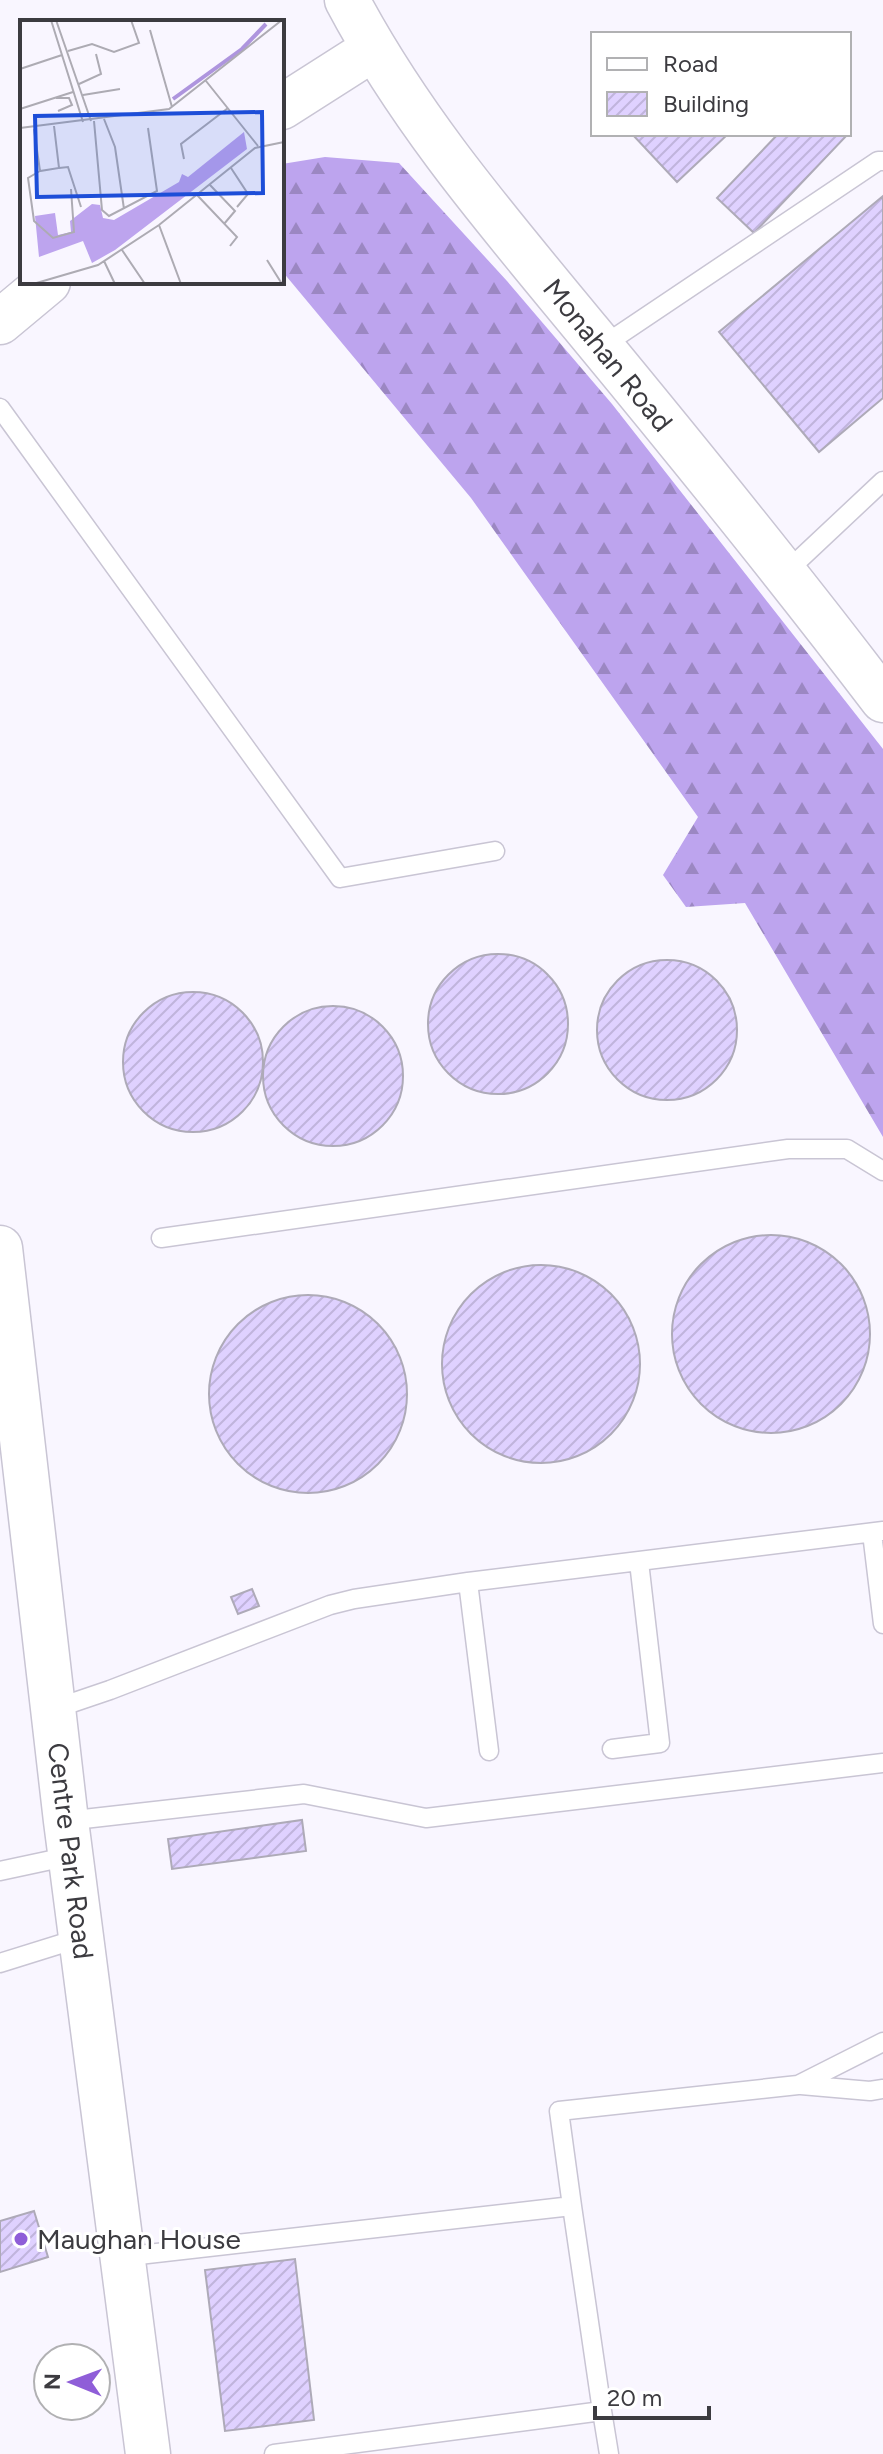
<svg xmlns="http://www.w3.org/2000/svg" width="883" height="2454" font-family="Figtree,sans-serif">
	<defs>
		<pattern id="forest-firs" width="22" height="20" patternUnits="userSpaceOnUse" patternTransform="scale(2)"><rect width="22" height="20" fill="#bda4ee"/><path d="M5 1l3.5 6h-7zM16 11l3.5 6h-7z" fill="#9b87c2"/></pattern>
		<pattern id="building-hatch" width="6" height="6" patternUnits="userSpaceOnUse" patternTransform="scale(2)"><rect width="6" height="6" fill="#dfd1ff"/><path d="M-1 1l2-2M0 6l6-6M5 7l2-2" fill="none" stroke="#c0b4dc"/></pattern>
	</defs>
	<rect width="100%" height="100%" fill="#f9f6ff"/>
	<path fill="url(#forest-firs)" d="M325 157 399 163 507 281 612 404 883 749V1137L745 903 686 907 663 875 698 817 471 498 282 271V164Z"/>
	<path fill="url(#building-hatch)" stroke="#aeaab8" stroke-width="2" d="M632 134H728L677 182Z
		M778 134H848L754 233 717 198Z
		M883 196V398L819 452 719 332Z
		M428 1024a70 70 0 1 1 140 0a70 70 0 1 1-140 0Z
		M597 1030a70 70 0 1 1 140 0a70 70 0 1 1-140 0Z
		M123 1062a70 70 0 1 1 140 0a70 70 0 1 1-140 0Z
		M263 1076a70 70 0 1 1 140 0a70 70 0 1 1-140 0Z
		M672 1334a99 99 0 1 1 198 0a99 99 0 1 1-198 0Z
		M442 1364a99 99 0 1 1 198 0a99 99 0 1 1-198 0Z
		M209 1394a99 99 0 1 1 198 0a99 99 0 1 1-198 0Z
		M252 1589 259 1606 238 1614 231 1597Z
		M302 1820 306 1851 172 1869 168 1839Z
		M34 2211 48 2257 0 2272V2221Z
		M295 2259 314 2420 225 2431 205 2270Z"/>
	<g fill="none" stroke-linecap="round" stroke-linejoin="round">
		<defs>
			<path id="service" d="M601 347 878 161H883
				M0 408 340 878 495 851
				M785 573 883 481
				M161 1238 788 1149H847L883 1171
				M872 1533 883 1624
				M468 1582 489 1751
				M54 1709 110 1690 330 1605 354 1599 468 1582 883 1531
				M612 1749 660 1743 639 1562
				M66 1821 304 1794 426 1818 883 1763
				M0 1871 70 1856
				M0 1963 80 1938
				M801 2085 870 2091 883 2089
				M572 2206 559 2111 798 2085 883 2042
				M121 2257 572 2206 602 2411 274 2454
				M602 2411 609 2454"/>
			<path id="tertiary" d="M347 0C412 123 501 225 589 332 689 453 788 575 883 700
				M282 107 373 49
				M0 322 48 282
				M0 1248 66 1821 148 2454"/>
		</defs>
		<use href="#service" stroke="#c9c5d4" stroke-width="21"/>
		<use href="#tertiary" stroke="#c9c5d4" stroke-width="47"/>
		<use href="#service" stroke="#fff" stroke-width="18"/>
		<use href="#tertiary" stroke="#fff" stroke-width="44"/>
	</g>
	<circle fill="#8f5ed8" stroke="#fff" stroke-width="3" cx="21" cy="2239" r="8"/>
	<g text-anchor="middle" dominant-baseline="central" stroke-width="6" stroke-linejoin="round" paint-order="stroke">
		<g font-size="28" fill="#3c3b40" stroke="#fff">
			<text transform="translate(608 355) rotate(51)">Monahan Road</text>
			<text transform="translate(71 1851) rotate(83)">Centre Park Road</text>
		</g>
		<g font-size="28" fill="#3c3b40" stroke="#fff" text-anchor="start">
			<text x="37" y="2239">Maughan House</text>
		</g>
	</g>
	<g transform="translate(20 20)">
		<rect width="264" height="264" fill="#f9f6ff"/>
		<path d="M224 112 227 129 95 230 72 243 63 221 19 237 15 196 35 193 38 215 51 212 50 201 72 184 80 185 83 198 94 200 159 162 162 154 168 157Z" fill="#bda4ee"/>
		<path fill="none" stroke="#ae95de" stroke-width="4" d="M153 79 222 29 246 4"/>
		<path fill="none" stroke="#adabb3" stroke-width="2" d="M31 0 63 102M36 0 71 101M130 10 152 87M48 31 72 24 94 32 119 23 111 0M0 49 42 35M186 61 238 126M59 64 81 54 76 34M63 75 100 69M36 78H49L52 85 38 91M0 89 53 72M84 99 95 127 104 189M74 101 82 190 89 196 137 171 128 108M0 108 149 89 262 0M14 109 20 151 39 148 34 106M164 139 161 124 208 88M39 148 48 147 61 187M211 148 228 174 217 187M20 151 8 158 14 201 33 218 54 212 51 169M190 165 215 191 204 204M177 175 217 217 210 226M139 205 161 264M102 230 125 264M247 240 262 264M84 241 95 264M13 264 78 245 139 205 235 128 264 122"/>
		<path fill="#1d4ed8" fill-opacity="0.15" stroke="#1d4ed8" stroke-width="4" d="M242 92 243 173 17 177 15 96Z"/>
		<rect width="264" height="264" fill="none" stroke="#3c3b40" stroke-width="4"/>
	</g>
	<rect x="591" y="32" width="260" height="104" fill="#ffffff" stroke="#b1b1b3" stroke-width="2"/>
	<rect x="607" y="58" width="40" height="12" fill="#ffffff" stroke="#b1b1b3" stroke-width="2"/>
	<text x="663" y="72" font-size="24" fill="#3c3b40">Road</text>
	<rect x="607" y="92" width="40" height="24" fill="url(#building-hatch)" stroke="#b1b1b3" stroke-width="2"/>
	<text x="663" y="112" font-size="24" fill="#3c3b40">Building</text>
	<g transform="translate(72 2382) rotate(271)"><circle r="38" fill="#ffffff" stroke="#b1b1b3" stroke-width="2"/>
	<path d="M0-6L14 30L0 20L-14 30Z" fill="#8f5ed8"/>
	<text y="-12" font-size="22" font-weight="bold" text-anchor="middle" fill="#3c3b40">N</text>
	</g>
	<path d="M595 2406v12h114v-12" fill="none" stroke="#3c3b40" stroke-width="4"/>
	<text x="607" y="2406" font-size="24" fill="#3c3b40" stroke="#ffffff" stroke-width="6" paint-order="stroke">20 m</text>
</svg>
